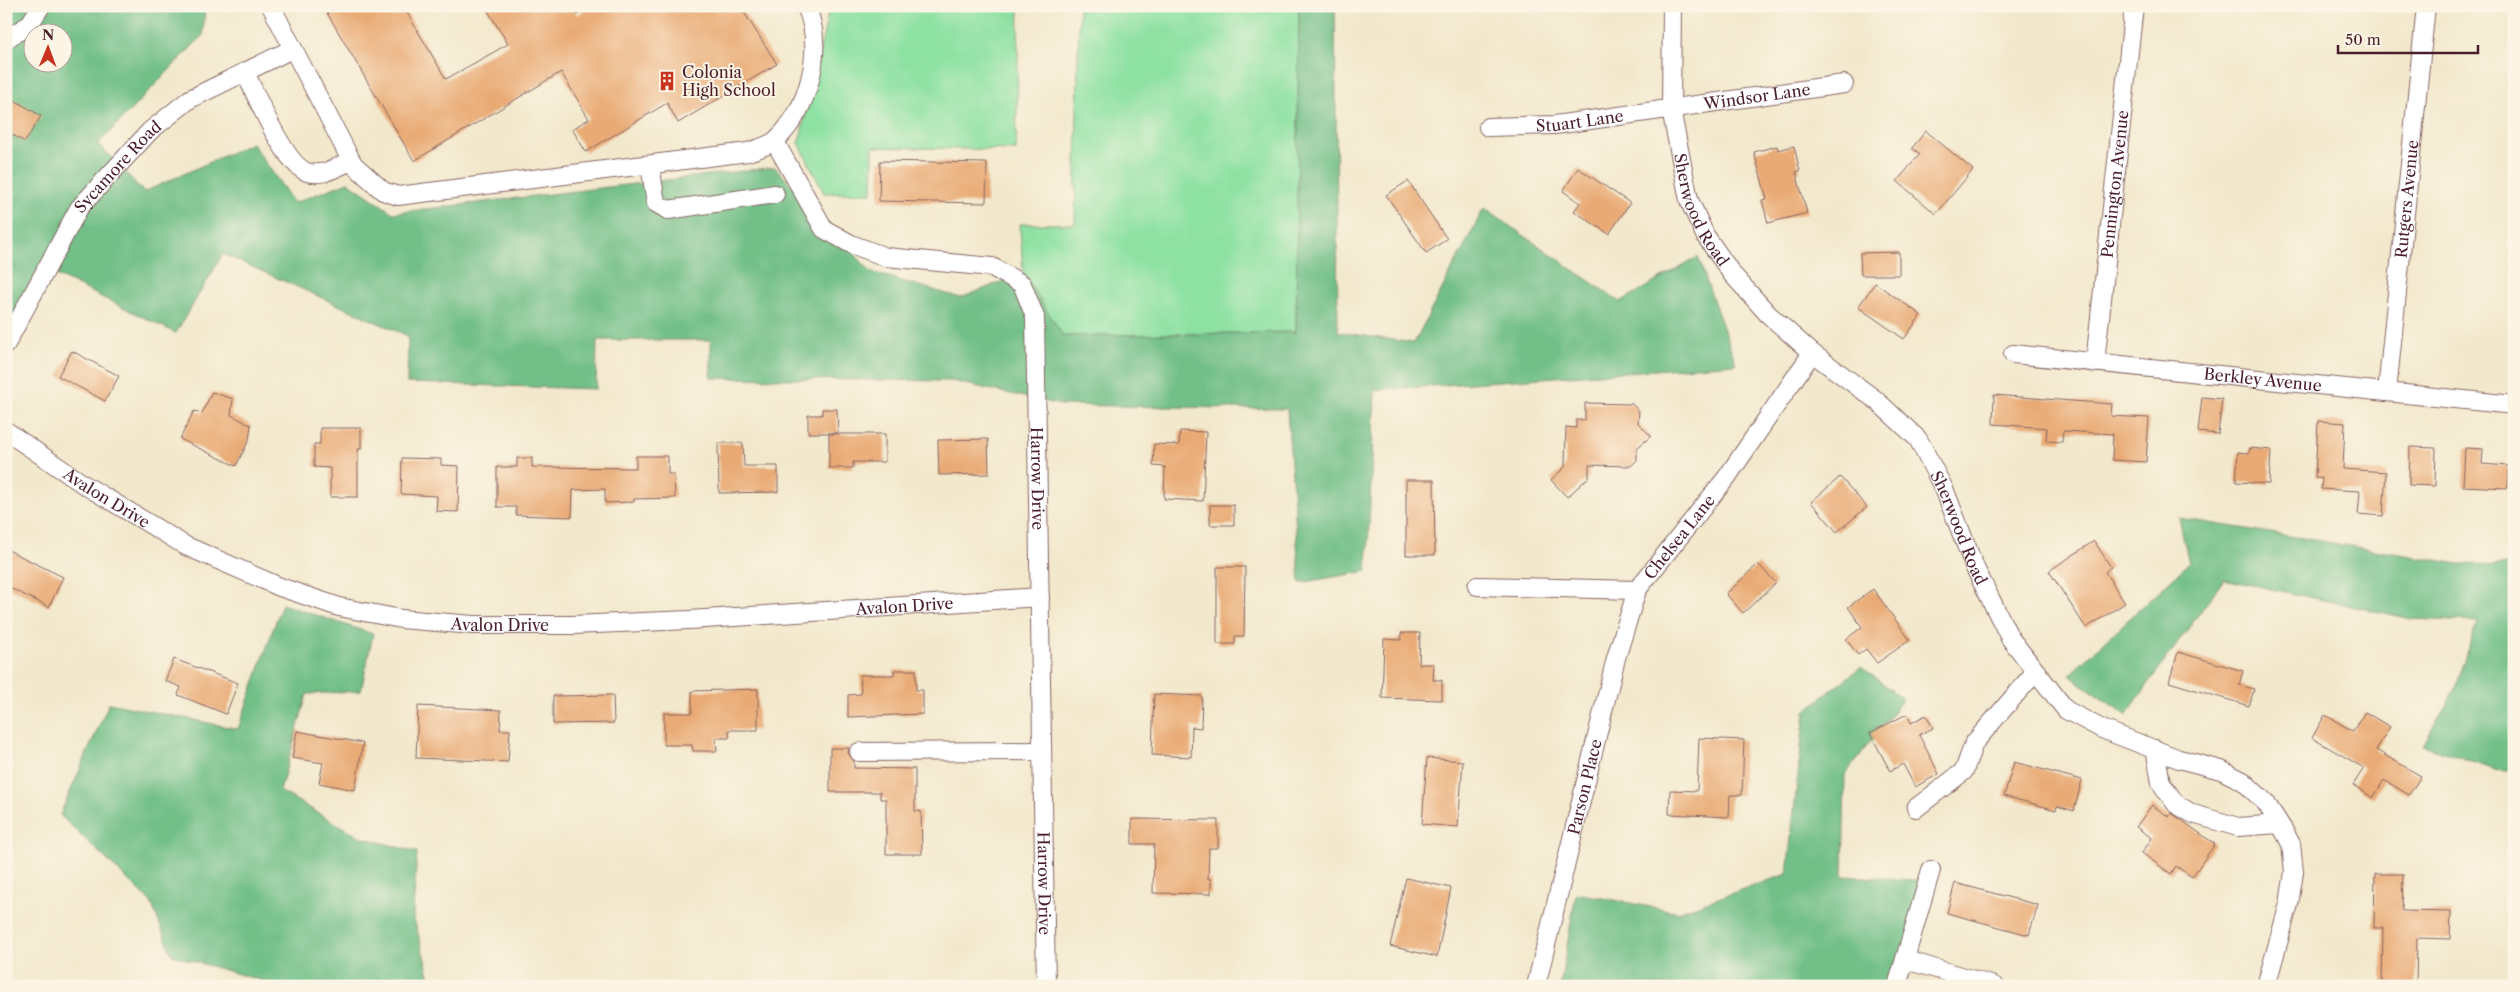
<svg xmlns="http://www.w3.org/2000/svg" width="2520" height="992" font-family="'Libre Caslon Text',serif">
	<rect width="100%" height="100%" fill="#fcf5e5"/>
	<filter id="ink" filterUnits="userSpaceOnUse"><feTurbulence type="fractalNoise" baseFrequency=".02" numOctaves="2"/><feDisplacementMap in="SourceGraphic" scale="10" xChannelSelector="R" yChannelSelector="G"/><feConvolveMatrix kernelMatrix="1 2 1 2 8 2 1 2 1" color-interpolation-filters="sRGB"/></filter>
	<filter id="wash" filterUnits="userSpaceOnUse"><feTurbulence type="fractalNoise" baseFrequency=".0096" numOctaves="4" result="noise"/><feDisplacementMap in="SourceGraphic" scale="20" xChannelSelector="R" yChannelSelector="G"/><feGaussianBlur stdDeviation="1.12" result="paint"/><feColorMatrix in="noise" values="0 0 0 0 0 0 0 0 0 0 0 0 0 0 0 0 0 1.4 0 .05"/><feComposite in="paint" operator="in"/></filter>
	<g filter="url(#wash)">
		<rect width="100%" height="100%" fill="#f2e8cc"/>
		<path fill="#8de1a2" stroke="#6c8066" d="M826 6H1019L1016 150 873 147 872 193H824L799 143 829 10Z
			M1079 6H1299L1296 332 1062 336 1023 273 1020 224H1075Z"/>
		<path fill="#72bf88" stroke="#5e6f5a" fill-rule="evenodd" d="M6 6H205L203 35 98 144 144 192 252 143 294 203 348 182 393 213 775 167 871 272 961 298 1023 273 1063 336 1296 332 1299 6H1335L1338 332 1414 343 1484 208 1620 302 1698 257 1736 364 1375 390 1367 571 1300 583 1287 409 1061 405 952 381 711 378V340H597L596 389 407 383 408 336 223 254 176 333 50 272 6 349ZM32 32H62V62H32Z
			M2179 518 2460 564 2514 565V768L2504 772 2423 745 2456 688 2477 622 2412 619 2224 579 2126 715 2069 675 2189 563Z
			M282 604 373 634 361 691 307 694 280 791 360 837 417 852 413 915 432 986H281L172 955 151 902 60 815 109 703 238 729Z
			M1861 667 1903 699 1845 775 1843 876 1932 881 1893 986H1560L1576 893 1678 912 1787 874 1805 711Z"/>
		<g id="blocks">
			<path fill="#e9aa74" d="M323 6H403L446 79 508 44 485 6H572L577 15 592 6H740L777 64 678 123 667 103 586 152 572 129 589 119 561 72 414 161Z
				M6 95 41 116 25 142 6 131Z
				M1926 131 1973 170 1936 214 1897 181 1920 154 1912 148Z
				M1777 146 1778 150 1794 146 1800 171 1796 172 1807 213 1768 223 1762 200 1767 199 1754 152Z
				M880 161 987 163 986 203 879 201Z
				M1578 168 1630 203 1609 234 1574 211 1580 203 1563 191Z
				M1408 181 1447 239 1426 253 1386 195Z
				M1899 252V275H1861L1860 253Z
				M1875 283 1921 315 1904 339 1858 307Z
				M72 351 119 376 105 401 58 376Z
				M212 392 233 399 231 415 251 425 249 440 236 466 180 439 194 411 202 413Z
				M1994 395 2112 404 2111 416 2149 418 2146 462 2112 460 2113 434 2063 431 2062 442 2046 441 2047 428 1993 424Z
				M2202 397 2222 399 2218 434 2198 432Z
				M1585 403 1632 404 1639 411 1638 423 1651 436 1637 448V460L1631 466 1589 465V477L1567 497 1551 480 1565 467 1566 427 1576 428V420H1585Z
				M822 409H837L838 433H808V415H822Z
				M2318 421 2345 423 2343 469 2386 472 2383 516 2358 514 2360 491 2321 489 2322 478 2315 477Z
				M320 428H361V449H358V497H330V468L314 467V444H320Z
				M1180 431 1206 432 1203 501 1164 499 1165 467 1153 466 1154 444 1179 445Z
				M829 434H885V462H853V468H829Z
				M988 439 989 474 939 475 938 440Z
				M718 443H743L744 466H778V492L719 493Z
				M2410 447 2436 448 2435 486 2409 485Z
				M2250 448 2271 450 2269 484 2236 482 2238 452 2249 453Z
				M2465 448 2483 449 2482 464 2509 466 2508 488 2463 486Z
				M636 456H668V474H674L675 498 634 499V502L605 503V489L573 490 572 517 516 515V507H497V467H517V458H532V467L636 468Z
				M402 458 441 459V465L459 466 458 512 436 511 437 496 401 494Z
				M1840 477 1867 507 1837 532 1811 502Z
				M1406 480H1434L1435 555H1406Z
				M1210 505H1234V525H1210Z
				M2094 541 2111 567 2105 572 2125 603 2086 628 2049 571Z
				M6 549 63 577 49 607 6 586Z
				M1758 564 1776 583 1743 613 1726 594Z
				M1217 567H1245L1244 636H1235V644H1217Z
				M1873 589 1910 640 1877 663 1866 649 1858 655 1846 639 1862 627 1848 607Z
				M1401 633H1420L1419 664H1434L1433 680H1442V700L1382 698 1384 639 1401 640Z
				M2178 652 2243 671 2239 685 2254 689 2249 706 2169 682Z
				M174 659 238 683 226 714 178 695 181 687 165 681Z
				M894 670H916V690H923V714L848 717V695L861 694 860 675H894Z
				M758 689V730H729V738H716L717 751H693L692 745H664V713H692V691Z
				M1154 694 1202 696 1201 728 1192 727 1191 757 1152 755Z
				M613 695 614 723 553 724V696Z
				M418 706 501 710 500 730H510L508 762 416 758Z
				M2365 712 2390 727 2376 750 2421 776 2409 795 2384 780 2373 798 2353 785 2364 768 2312 738 2325 715 2353 731Z
				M1907 714 1911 723 1926 715 1933 728 1919 735 1939 774 1915 787 1903 764 1890 771 1870 733Z
				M297 731 363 743 355 790 319 783 323 763 292 758Z
				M1699 738 1744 740 1742 795H1730L1729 817 1669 814 1670 790 1697 791Z
				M830 748H849L848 753 854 761V768L915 769V811H921L922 854H886V799H880V792H830Z
				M1427 758 1463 761 1458 827 1422 824Z
				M2014 762 2082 780 2074 811 2057 806 2056 810 2004 796Z
				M2152 805 2169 817 2171 813 2180 819 2215 844 2192 877 2176 866 2171 874 2142 853 2152 838 2136 827Z
				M1132 819 1218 820V848H1209L1208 879H1211V894L1153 893 1154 844H1132Z
				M2375 874H2403L2402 911 2451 912 2450 939 2417 938 2416 986H2382L2383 928H2374Z
				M1406 878 1451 888 1437 957 1390 946Z
				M1955 883 2038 905 2029 935 1947 913Z"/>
		</g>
	</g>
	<g filter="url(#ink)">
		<use href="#blocks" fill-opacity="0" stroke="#856563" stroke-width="1"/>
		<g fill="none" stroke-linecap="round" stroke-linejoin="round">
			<defs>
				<g id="minor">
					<path d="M271 6 353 164 383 191 398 196 748 152C756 149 769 146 776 140 809 109 825 49 806 6"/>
					<path id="s1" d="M1672 6 1671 109 1689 200 1705 235 1732 274 1768 314 1812 353 1876 400 1918 439 1945 491 1975 568 2010 638 2066 710 2102 729 2179 759 2221 770 2243 781 2266 803 2284 831 2291 844 2294 872 2289 904 2266 986"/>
					<path d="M6 39 29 25 41 6"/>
					<path d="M245 72C255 93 285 165 307 172 322 177 337 167 351 161"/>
					<path id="s2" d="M1488 127 1555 125 1844 84"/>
					<path id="s3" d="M775 142 824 229 851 244 886 257 992 267 1022 284 1035 317 1046 986"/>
					<path d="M650 165 656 203 668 210 775 194"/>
					<path id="s4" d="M6 344 79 208 150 131 190 99 292 49"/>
					<path id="s5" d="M2013 354 2514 405"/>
					<path id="s6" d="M2095 363 2134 6"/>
					<path id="s7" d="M2387 392 2426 6"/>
					<path id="s8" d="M6 431 83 484 186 546 280 587 339 607 401 619 473 625H572L689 620 1040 597"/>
					<path id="s9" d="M1477 586 1637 590 1727 477 1812 353"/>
					<path d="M2155 749 2161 783 2176 804 2193 814 2238 827 2279 824"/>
					<path d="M859 752 1042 751"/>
					<path d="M1916 808 1964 771 1974 743 2035 672"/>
					<path d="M1906 960 1994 986"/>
					<path id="s10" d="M1536 986 1616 658 1637 590"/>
					<path d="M1897 986 1931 870"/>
				</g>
			</defs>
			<use href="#minor" stroke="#856563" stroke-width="20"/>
			<use href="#minor" stroke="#fff" stroke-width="18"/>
		</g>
	</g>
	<defs>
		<symbol id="building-bare" viewBox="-9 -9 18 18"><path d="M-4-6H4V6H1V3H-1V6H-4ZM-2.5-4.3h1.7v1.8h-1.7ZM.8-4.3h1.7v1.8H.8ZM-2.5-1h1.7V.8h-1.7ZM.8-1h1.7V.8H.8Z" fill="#c8321e" stroke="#fcf5e5" stroke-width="2.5" paint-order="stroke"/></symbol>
	</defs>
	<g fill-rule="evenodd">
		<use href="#building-bare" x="653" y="67" width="28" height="28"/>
	</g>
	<g text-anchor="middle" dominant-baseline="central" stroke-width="4" stroke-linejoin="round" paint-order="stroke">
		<g font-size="16" fill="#4a1f2b" stroke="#fcf5e5" text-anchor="start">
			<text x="682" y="72">Colonia<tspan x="682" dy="18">High School</tspan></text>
		</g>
		<g font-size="16" fill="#4a1f2b" stroke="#fcf5e5">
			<text stroke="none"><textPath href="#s2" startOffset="271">Windsor Lane</textPath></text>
			<text stroke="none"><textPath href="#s2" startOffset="92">Stuart Lane</textPath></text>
			<text stroke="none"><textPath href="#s4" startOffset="211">Sycamore Road</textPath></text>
			<text stroke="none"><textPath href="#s6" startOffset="180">Pennington Avenue</textPath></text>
			<text stroke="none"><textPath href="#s7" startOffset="194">Rutgers Avenue</textPath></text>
			<text stroke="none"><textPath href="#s1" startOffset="209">Sherwood Road</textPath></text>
			<text stroke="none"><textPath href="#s5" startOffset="251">Berkley Avenue</textPath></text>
			<text stroke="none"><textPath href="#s3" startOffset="506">Harrow Drive</textPath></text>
			<text stroke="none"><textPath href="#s8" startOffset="121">Avalon Drive</textPath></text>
			<text stroke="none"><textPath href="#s1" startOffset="629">Sherwood Road</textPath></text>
			<text stroke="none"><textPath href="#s9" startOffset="228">Chelsea Lane</textPath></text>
			<text stroke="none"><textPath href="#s8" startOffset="946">Avalon Drive</textPath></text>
			<text stroke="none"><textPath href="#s8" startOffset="541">Avalon Drive</textPath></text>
			<text stroke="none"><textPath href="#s10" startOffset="205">Parson Place</textPath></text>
			<text stroke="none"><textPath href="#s3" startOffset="911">Harrow Drive</textPath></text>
		</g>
	</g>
	<rect width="2520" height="992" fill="none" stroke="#fcf5e5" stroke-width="25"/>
	<g transform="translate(48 48) rotate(1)"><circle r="24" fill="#fcf5e5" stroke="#b59f9b"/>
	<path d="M0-4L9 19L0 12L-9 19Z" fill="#c8321e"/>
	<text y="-8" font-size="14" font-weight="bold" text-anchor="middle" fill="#4a1f2b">N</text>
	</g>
	<path d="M2338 45v8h140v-8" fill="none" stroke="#4a1f2b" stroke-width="2.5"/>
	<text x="2345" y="45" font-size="15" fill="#4a1f2b" stroke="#fcf5e5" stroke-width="4" paint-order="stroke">50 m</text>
</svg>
